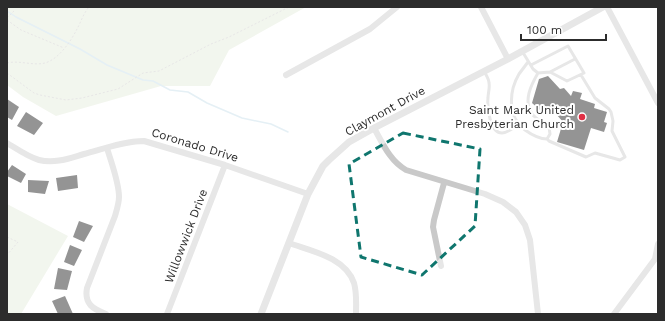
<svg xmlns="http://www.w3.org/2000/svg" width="665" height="321" font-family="'Work Sans',sans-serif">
	<rect width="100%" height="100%" fill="#fff"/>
	<path fill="#e3ead9" d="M7 7H306L229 50 210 86H161L56 116 23 97 7 85Z
		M7 204 68 236 21 314H7Z"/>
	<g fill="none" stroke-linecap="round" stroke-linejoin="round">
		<path stroke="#c5dde9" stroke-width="1.5" d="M7 11 16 17 80 49 107 65 143 80 153 81 170 90 188 92 207 103 242 118 271 124 288 132"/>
	</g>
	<path fill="#131313" d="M548 76 560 89 564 88 571 96 573 91 582 93 580 99 595 104 594 108 607 112 604 122 607 123 604 132 591 128 584 150 557 142 563 122 550 107 540 110 532 103 539 79Z
		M7 99 19 107 12 120 7 117Z
		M26 112 43 123 34 135 17 126Z
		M12 165 26 174 21 183 7 176V172Z
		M77 175 78 188 58 191 56 178Z
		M28 180 49 181 45 194 28 192Z
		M79 221 93 226 84 242 73 237Z
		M70 245 82 250 74 266 64 262Z
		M58 268 72 271 67 290 54 289Z
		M65 296 73 314H58L52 301Z"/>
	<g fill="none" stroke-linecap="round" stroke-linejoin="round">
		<path stroke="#c9c9c9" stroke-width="1" stroke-dasharray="2 2" stroke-linecap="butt" d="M7 18 14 11
			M7 20 21 30 64 48
			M7 63C19 60 33 66 45 63 59 59 71 41 77 29 81 22 83 14 89 7
			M7 73 34 93 40 95 66 100 82 98 118 89 143 73 159 71 211 44 229 37 289 7
			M7 237 18 242 7 255"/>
		<path stroke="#c9c9c9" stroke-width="3" d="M522 51 533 69 538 73 550 72 575 59
			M528 62C525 66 522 70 519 74 509 91 507 117 525 130 532 135 539 139 547 139
			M531 65 568 46 584 73 567 81 550 72
			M484 71C486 75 489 79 489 83 490 88 488 93 488 98 487 108 490 133 502 133 508 133 514 127 519 124
			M538 73C531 85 523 101 532 114 536 119 544 123 549 127L550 134 547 139 549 141 586 157 595 153 620 160 625 157 612 131 613 121 611 112 609 109 595 98 581 75"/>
		<path stroke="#c9c9c9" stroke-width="6" d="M481 7 508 59
			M607 7 658 103
			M286 75 370 29 397 7
			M374 128C383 144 390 161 406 170L485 194 503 202 516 212 525 225 530 240 538 314
			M7 143C17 149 28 157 39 160 55 164 70 158 84 154 103 149 124 141 144 141L225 165 308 194
			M289 243C311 251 345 257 354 283 357 293 356 304 356 314
			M441 266 433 227 434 220 444 183
			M106 314C93 309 84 304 87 288L115 216C117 209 119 203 119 197 119 182 111 162 107 148
			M167 314 225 165
			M614 314 655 259 658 244"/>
		<path stroke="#c9c9c9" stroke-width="7" d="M261 314 308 194 323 166 329 160 349 142 374 128 508 59 603 7"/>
	</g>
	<path d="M0 0H665V321H0ZM403 133 480 149 475 226 422 275 361 257 349 164Z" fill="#fff" fill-opacity=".55" fill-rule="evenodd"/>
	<path fill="none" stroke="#0f766e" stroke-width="3" stroke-dasharray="8 5" stroke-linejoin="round" d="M403 133 480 149 475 226 422 275 361 257 349 164Z"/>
	<circle fill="#e13045" stroke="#fff" stroke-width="1.5" cx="582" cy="117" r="4"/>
	<g text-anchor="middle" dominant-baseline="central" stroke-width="4" stroke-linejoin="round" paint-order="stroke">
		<g font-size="12" fill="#2c2c2c" stroke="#fff" text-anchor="end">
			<text x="574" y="110">Saint Mark United<tspan x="574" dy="14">Presbyterian Church</tspan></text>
		</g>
		<g font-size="12" fill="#2c2c2c" stroke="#fff">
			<text transform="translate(385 111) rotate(-29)">Claymont Drive</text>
			<text transform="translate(195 145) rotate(17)">Coronado Drive</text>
			<text transform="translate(186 236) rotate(-69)">Willowwick Drive</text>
		</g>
	</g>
	<rect width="665" height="321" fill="none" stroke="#2c2c2c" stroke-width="16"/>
	<path d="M521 34v6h85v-6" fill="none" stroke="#2c2c2c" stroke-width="2"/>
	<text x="527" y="34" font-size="12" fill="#2c2c2c" stroke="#ffffff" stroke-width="3" paint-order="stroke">100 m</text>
</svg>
